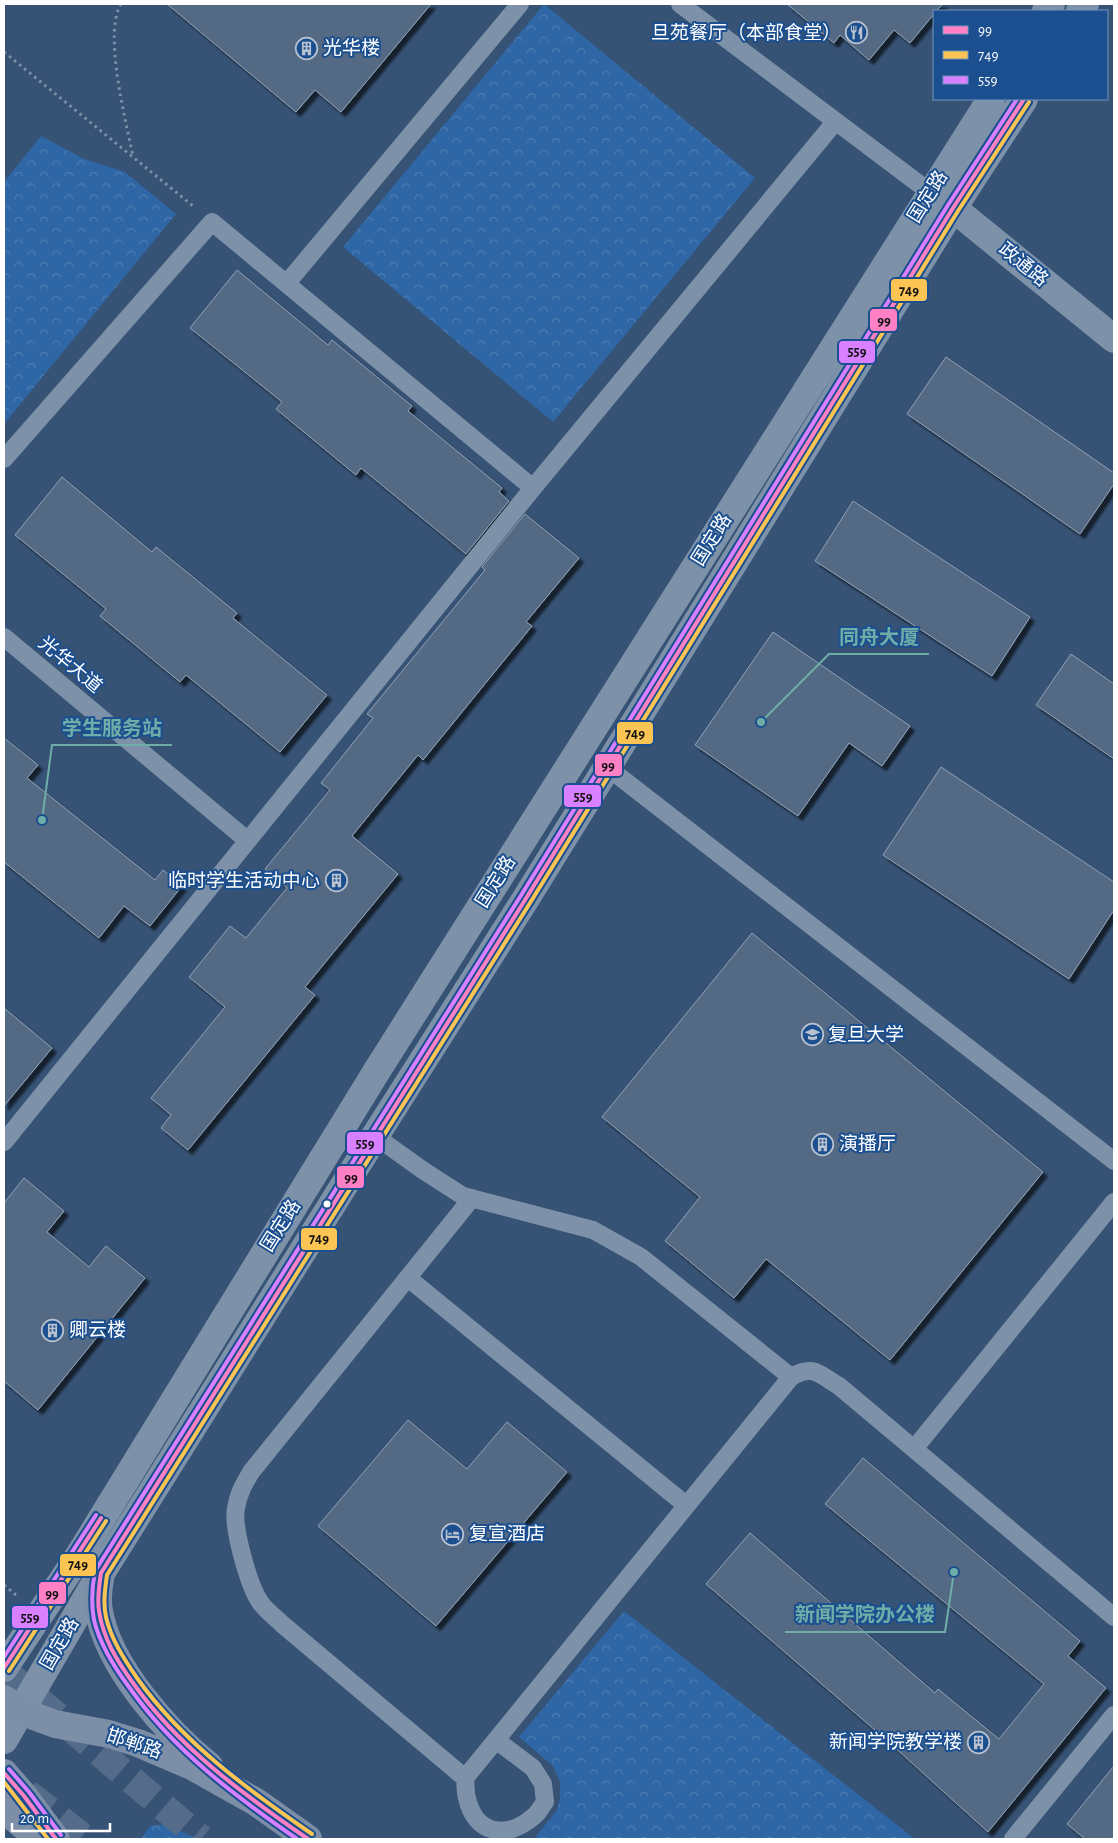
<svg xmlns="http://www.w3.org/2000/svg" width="1118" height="1843" font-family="'Alegreya Sans','Noto Sans SC',sans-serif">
	<defs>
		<pattern id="forest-crowns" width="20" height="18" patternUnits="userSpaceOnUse" patternTransform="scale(1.25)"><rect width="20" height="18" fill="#2f66a5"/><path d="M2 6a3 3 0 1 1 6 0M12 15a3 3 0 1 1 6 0" fill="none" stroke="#4e7db2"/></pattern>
		<filter id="shadow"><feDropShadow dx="4.5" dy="4.5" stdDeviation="1" flood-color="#0009"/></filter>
	</defs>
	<rect width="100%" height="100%" fill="#365274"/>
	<path fill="url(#forest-crowns)" d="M544 4 755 178 553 422 343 247Z
		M41 136 84 159 125 172 176 214 4 424V182Z
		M624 1611 915 1839H534L557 1810 560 1798V1782L553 1766 519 1737Z
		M165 1824 198 1839H141L150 1826Z"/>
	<path fill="#526984" stroke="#92a2b6" filter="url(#shadow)" d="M167 4H431L341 112 315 90 296 112Z
		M787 4H943L936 11H934V14L910 43 894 30 869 60 840 35 834 43Z
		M237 270 328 345 332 340 412 406 408 411 502 488 499 492 509 501 466 554 361 468 356 475 276 409 282 402 190 328Z
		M946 357 1114 473V484L1080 534 907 414Z
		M62 477 152 552 156 547 237 613 233 618 327 695 280 752 186 675 180 682 100 616 106 609 15 535Z
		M853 501 1030 617 992 676 815 561Z
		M525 514 579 558 526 622 532 626 423 760 418 755 352 836 398 874 305 987 315 995 188 1150 161 1128 171 1115 151 1098 225 1007 189 977 230 926 246 938 287 888 265 869 330 790 321 783 373 718 367 714 485 570 482 567Z
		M773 632 910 726 882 766 849 743 798 816 695 745Z
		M1071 654 1114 684V759L1036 705Z
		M4 738 38 765 27 778 155 880 163 870 182 886 150 926 124 906 99 938 4 862Z
		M941 767 1114 882V910L1069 979 883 855Z
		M752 933 1043 1172 890 1360 766 1259 734 1298 665 1241 700 1197 602 1117Z
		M4 1008 52 1048 4 1106Z
		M24 1178 64 1211 47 1232 89 1267 106 1246 145 1278 38 1410 4 1381V1203Z
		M408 1420 467 1469 507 1422 567 1472 436 1626 318 1526Z
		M863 1458 1080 1641 1068 1656 1106 1688 988 1832 891 1744 706 1584 750 1533 935 1693 938 1689 999 1739 1044 1684 825 1504Z
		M1114 1766V1839H1085L1067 1824Z"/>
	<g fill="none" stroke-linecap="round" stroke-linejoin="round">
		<path stroke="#546c89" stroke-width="28" stroke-dasharray="28 14" stroke-linecap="butt" d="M4 1671 201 1839
			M27 1793 85 1839"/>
		<path stroke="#7d92a8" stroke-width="3" stroke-dasharray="2.5 4" stroke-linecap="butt" d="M121 4C103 33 126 122 133 156
			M4 52 193 206
			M4 1585 16 1595"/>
		<path stroke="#7d92a8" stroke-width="18" d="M680 4 931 193
			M287 283 520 4
			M4 459 212 222 533 488
			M4 637 247 840
			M607 767 1114 1161
			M375 1136 424 1171 463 1196 593 1230 641 1257 791 1377
			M4 1142 533 488 835 122
			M408 1278 686 1505
			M914 1449 1114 1202
			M496 1740 533 1768 543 1784 545 1802C541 1807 538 1814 533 1817 506 1840 475 1834 467 1798 465 1792 466 1785 465 1778L496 1740 791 1377C813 1364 819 1374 839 1386L1114 1617
			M465 1778 282 1624C275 1617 265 1610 260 1602 249 1586 232 1527 236 1508 238 1494 244 1484 251 1472L472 1198
			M1013 1839 1114 1715"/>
		<path stroke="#7d92a8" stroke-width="28" d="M1046 11 1051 4
			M1080 11 1085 4
			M938 198 953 208 1114 339
			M4 1668 80 1554 378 1069 991 99
			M4 1740 101 1573 375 1136 525 900 953 208 1024 99"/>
		<path stroke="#7d8ea7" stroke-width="28" d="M101 1573C99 1586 96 1598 99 1611 108 1666 167 1732 209 1766
			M4 1699 20 1711 55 1724 109 1734 138 1743 192 1766 256 1802 308 1839
			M4 1773 24 1796 56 1839
			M4 1809 39 1839"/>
		<defs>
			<path id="bus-1" d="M4 1668 101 1518
				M4 1773 24 1796 56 1839
				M308 1839C243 1794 179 1748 133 1683 117 1661 103 1638 99 1611 97 1598 99 1586 101 1573L525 900 953 208 1024 99"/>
			<path id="bus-2" d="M9 1671 106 1521
				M4 1782 48 1839
				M312 1834C247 1789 183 1743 137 1678 124 1659 111 1639 106 1617 103 1603 105 1589 107 1575L530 903 958 211 1029 102"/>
			<path id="bus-3" d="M4 1657 96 1515
				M9 1769 29 1792 61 1835
				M297 1839C235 1796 173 1750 129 1687 114 1667 100 1645 94 1620 91 1604 92 1587 95 1571L520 897 948 205 1017 99"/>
		</defs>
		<use href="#bus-1" stroke="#1b4f8f" stroke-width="8"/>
		<use href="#bus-2" stroke="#1b4f8f" stroke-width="8"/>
		<use href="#bus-3" stroke="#1b4f8f" stroke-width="8"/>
		<use href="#bus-1" stroke="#ff80c5" stroke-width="4"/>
		<use href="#bus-2" stroke="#fcc553" stroke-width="4"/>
		<use href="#bus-3" stroke="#d880ff" stroke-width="4"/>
	</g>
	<defs>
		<symbol id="restaurant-ring" viewBox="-11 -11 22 22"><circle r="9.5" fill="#1b4f8f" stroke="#b9c2ce" stroke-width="1.5"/><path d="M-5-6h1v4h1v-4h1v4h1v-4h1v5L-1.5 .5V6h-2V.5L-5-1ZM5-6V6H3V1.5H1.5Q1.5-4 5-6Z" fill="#b9c2ce"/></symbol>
		<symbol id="building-ring" viewBox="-11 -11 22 22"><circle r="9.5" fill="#1b4f8f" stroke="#b9c2ce" stroke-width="1.5"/><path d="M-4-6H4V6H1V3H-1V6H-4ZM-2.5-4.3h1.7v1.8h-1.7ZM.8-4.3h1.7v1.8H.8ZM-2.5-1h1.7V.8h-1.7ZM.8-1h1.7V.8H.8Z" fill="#b9c2ce"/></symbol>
		<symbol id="university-ring" viewBox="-11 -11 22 22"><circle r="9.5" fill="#1b4f8f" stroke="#b9c2ce" stroke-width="1.5"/><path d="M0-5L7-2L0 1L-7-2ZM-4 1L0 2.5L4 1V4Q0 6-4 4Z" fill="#b9c2ce"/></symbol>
		<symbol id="hotel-ring" viewBox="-11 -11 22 22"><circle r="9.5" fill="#1b4f8f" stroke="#b9c2ce" stroke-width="1.5"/><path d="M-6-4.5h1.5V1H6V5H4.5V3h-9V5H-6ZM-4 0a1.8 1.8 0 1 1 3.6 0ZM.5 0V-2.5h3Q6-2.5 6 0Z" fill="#b9c2ce"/></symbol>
	</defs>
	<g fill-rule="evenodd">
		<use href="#restaurant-ring" x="844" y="20" width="25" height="25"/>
		<use href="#building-ring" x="294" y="36" width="25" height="25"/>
		<use href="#building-ring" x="324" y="868" width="25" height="25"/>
		<use href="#university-ring" x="800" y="1022" width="25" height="25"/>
		<use href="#building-ring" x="810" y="1132" width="25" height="25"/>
		<use href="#building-ring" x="40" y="1318" width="25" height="25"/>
		<use href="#hotel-ring" x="440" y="1522" width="25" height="25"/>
		<use href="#building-ring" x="966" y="1730" width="25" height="25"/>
	</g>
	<circle fill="#fff" stroke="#1b4f8f" stroke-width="2" cx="327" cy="1204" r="4.5"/>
	<g text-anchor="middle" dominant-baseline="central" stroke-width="4" stroke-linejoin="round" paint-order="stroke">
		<g font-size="19" fill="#fff" stroke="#1b4f8f" text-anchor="start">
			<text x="841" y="33" text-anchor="end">旦苑餐厅（本部食堂）</text>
			<text x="323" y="48">光华楼</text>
			<text x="320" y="881" text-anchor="end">临时学生活动中心</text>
			<text x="828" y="1035">复旦大学</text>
			<text x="839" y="1144">演播厅</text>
			<text x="69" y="1330">卿云楼</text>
			<text x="469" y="1534">复宣酒店</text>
			<text x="962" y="1742" text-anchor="end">新闻学院教学楼</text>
		</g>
		<g font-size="19" fill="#fff" stroke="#1b4f8f">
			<text transform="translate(928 197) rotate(-58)">国定路</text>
			<text transform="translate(1023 265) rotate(39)">政通路</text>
			<text transform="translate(712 540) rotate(-58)">国定路</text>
			<text transform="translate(70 665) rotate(40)">光华大道</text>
			<text transform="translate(496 882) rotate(-58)">国定路</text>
			<text transform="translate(281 1226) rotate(-58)">国定路</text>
			<text transform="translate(60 1644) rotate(-60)">国定路</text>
			<text transform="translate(134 1744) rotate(19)">邯郸路</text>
		</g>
	</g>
	<path fill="none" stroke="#6fada8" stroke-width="2" d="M761 722L829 654H929M42 820L52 745H172M954 1572L945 1632H785"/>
	<g fill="#6fada8" stroke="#1b4f8f" stroke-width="2">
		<circle cx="761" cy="722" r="5"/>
		<circle cx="42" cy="820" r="5"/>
		<circle cx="954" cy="1572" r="5"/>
	</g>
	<g font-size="20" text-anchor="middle" font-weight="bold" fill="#6fada8" stroke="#1b4f8f" stroke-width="4" stroke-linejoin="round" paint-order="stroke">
		<text x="879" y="644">同舟大厦</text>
		<text x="112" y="735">学生服务站</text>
		<text x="865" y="1621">新闻学院办公楼</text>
	</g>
	<g stroke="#1b4f8f" stroke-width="2">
		<rect x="890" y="278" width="38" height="24" rx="5" fill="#fcc553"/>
		<rect x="869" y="308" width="29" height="24" rx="5" fill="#ff80c5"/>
		<rect x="838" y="340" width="38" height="24" rx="5" fill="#d880ff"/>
		<rect x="616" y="721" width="38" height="24" rx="5" fill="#fcc553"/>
		<rect x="594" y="753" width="29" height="24" rx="5" fill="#ff80c5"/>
		<rect x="563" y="784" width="39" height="24" rx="5" fill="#d880ff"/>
		<rect x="346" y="1131" width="38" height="24" rx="5" fill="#d880ff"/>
		<rect x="336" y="1165" width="29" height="24" rx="5" fill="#ff80c5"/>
		<rect x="300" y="1227" width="38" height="24" rx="5" fill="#fcc553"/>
		<rect x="59" y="1553" width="38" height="24" rx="5" fill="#fcc553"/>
		<rect x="38" y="1581" width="29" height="24" rx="5" fill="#ff80c5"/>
		<rect x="11" y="1605" width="38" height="24" rx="5" fill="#d880ff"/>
	</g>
	<g font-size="14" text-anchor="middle" font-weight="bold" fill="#111">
		<text x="909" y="295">749</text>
		<text x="884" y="325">99</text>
		<text x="857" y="356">559</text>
		<text x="635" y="738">749</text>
		<text x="608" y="770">99</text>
		<text x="583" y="801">559</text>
		<text x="365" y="1148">559</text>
		<text x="351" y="1182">99</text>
		<text x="319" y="1243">749</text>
		<text x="78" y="1569">749</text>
		<text x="52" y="1598">99</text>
		<text x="30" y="1622">559</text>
	</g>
	<rect width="1118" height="1843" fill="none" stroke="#ffffff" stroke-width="10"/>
	<rect x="933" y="10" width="175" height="90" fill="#1b4f8f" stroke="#7695bc"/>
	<rect x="943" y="26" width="25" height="8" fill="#ff80c5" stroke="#7695bc"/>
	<text x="978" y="35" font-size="15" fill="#ffffff">99</text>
	<rect x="943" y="51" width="25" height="8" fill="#fcc553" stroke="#7695bc"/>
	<text x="978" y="60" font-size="15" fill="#ffffff">749</text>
	<rect x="943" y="76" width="25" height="8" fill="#d880ff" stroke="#7695bc"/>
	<text x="978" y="85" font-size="15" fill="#ffffff">559</text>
	<path d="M12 1823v8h98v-8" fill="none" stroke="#ffffff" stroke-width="2.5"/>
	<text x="20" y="1823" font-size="15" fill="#ffffff" stroke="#1b4f8f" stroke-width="4" paint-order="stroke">20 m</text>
</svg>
